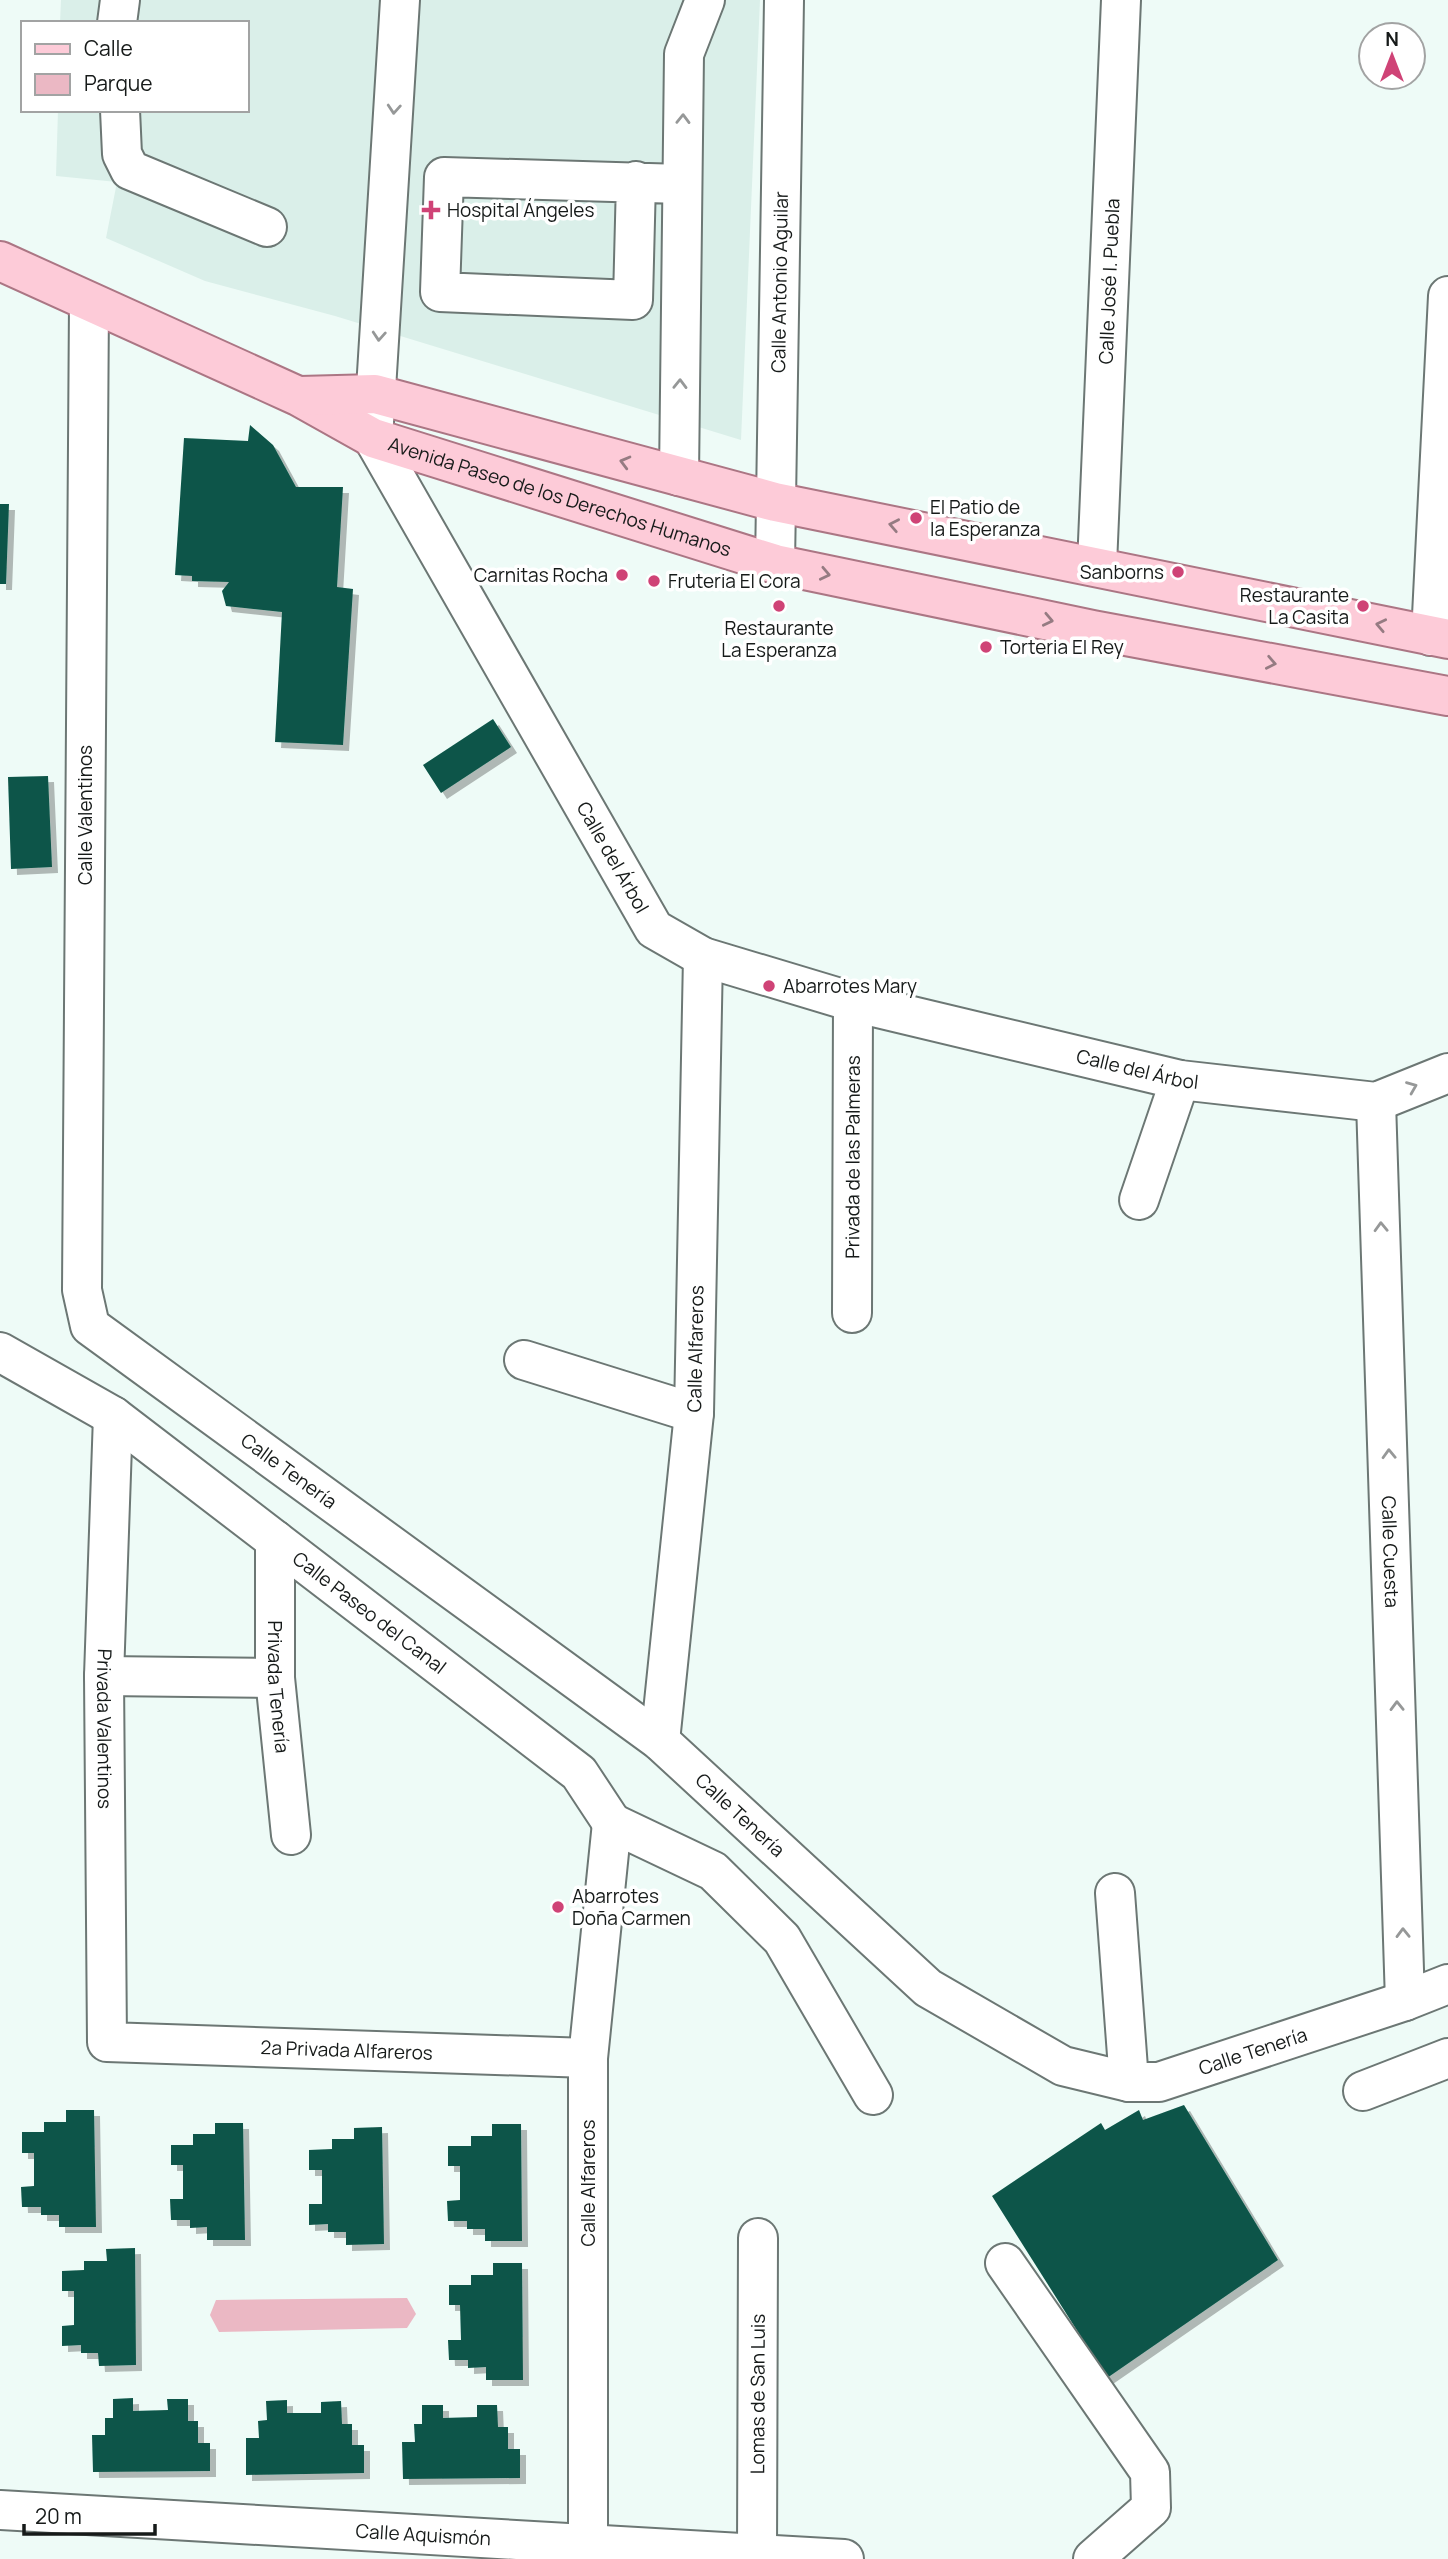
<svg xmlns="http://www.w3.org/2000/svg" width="1448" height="2559" font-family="Manrope,sans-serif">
	<defs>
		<filter id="shadow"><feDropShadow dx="6" dy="6" stdDeviation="0" flood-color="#0004"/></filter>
	</defs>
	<rect width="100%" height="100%" fill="#eefbf7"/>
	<path fill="#daefe9" d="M61 0H760L741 440 335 316 205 281 106 238 117 182 56 176 58 110H247V23H60Z"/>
	<path fill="#ebb8c4" d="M407 2298 416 2314 407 2328 219 2332 210 2315 216 2300Z"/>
	<path fill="#0b5548" filter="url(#shadow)" d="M250 425 273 445 296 487H343L337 587 353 589 343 745 275 742 282 612 226 606 222 591 229 582 192 581V576L175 575 184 438 248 441Z
		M0 504H9L6 584H0Z
		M493 719 511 747 441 793 423 765Z
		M48 776 52 867 11 869 8 777Z
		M1184 2105 1278 2260 1107 2378 992 2196 1101 2123 1105 2130 1139 2110 1143 2120Z
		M66 2110H94L96 2227H59V2215H41V2207H22L21 2187 34 2186V2153H22V2132H44V2122H66Z
		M215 2123H243L245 2240H207V2227L190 2228V2220H171L170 2199H183V2165H171V2145H193V2134H215Z
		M492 2124H521L522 2241H485V2229H467V2221H448L447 2201 460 2200V2166H448V2146H471V2136H492Z
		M382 2127 384 2244 346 2245V2232H328V2224L309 2225V2204H322V2170H309V2150L332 2149V2139H354V2128Z
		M135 2248 136 2365 99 2366 98 2353H81V2345L62 2346V2326L74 2325V2291H62V2271L84 2270V2261H107L106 2249Z
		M493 2263H522L523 2380H486V2367L468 2368V2360H449L448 2340H461L460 2305H449V2285H471V2275H493Z
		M133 2398V2411L168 2410 167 2399H188V2421H198V2443H210V2471L93 2472 92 2435H105V2418H113V2399Z
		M287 2400V2413H321V2402L341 2401 342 2424H352V2445H364V2473L246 2475V2438H259L258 2421 267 2420 266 2401Z
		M422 2405H443V2418L477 2417V2405H497L498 2427H508V2449H520V2478L403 2479 402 2442H415L414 2424H422Z"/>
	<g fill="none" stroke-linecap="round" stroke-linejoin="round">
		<defs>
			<g id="minor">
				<path id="s1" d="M400 0 373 438 654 929 703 957 853 1002 1180 1080 1376 1102 1448 1073"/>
				<path d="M117 23 120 0"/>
				<path d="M120 110 122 154 130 170 267 227"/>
				<path d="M636 181 633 300 440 292 444 177 682 184"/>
				<path id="s2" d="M89 303 82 1290 90 1326 660 1741 928 1988 1063 2066 1129 2082H1159L1405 2001 1448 1984"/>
				<path d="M679 476 684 54 705 0"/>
				<path id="s3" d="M775 564 784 0"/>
				<path id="s4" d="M1097 565 1121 0"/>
				<path d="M1431 636 1448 296"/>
				<path id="s5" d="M1376 1102 1405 2001"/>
				<path d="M1139 1200 1180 1080"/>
				<path id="s6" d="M852 1313 853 1002"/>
				<path id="s7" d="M0 1352 113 1416 579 1773 612 1823"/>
				<path d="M524 1360 694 1413"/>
				<path id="s8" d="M113 1416 104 1676 107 2042 588 2058"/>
				<path id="s9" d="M275 1540V1678L291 1835"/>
				<path d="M104 1676 275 1678"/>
				<path id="s10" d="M660 1741 694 1413 703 957"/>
				<path d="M612 1823 713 1871 782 1939 873 2095"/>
				<path d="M1115 1893 1129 2082"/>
				<path d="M1363 2091 1448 2058"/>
				<path d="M1005 2263 1150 2472 1151 2508 1093 2559"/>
				<path id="s11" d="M0 2510 844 2559"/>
				<path d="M588 2543V2058L612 1823"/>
				<path id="s12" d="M757 2552 758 2238"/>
			</g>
			<g id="major">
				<path id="s13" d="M0 261 298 396 373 438 775 564 1093 630 1448 696"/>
				<path d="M300 396 375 394 775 502 1448 639"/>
			</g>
		</defs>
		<use href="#minor" stroke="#6c7774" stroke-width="42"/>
		<use href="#major" stroke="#ab7684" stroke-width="42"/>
		<use href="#minor" stroke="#fff" stroke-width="38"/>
		<use href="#major" stroke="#fdcbd8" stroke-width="38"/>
	</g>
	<defs><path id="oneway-chevron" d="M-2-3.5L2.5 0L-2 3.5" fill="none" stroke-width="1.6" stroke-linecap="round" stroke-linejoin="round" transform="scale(1.75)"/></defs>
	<g stroke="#969898">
		<use href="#oneway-chevron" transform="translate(394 109) rotate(94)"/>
		<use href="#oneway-chevron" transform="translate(683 119) rotate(-89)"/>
		<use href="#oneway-chevron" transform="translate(379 336) rotate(94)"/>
		<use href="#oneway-chevron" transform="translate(680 384) rotate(-89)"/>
		<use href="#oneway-chevron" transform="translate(1412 1087) rotate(-22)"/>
		<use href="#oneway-chevron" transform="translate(1381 1227) rotate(-92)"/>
		<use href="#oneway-chevron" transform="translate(1389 1454) rotate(-92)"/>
		<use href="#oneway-chevron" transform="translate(1397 1706) rotate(-91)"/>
		<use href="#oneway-chevron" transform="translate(1403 1933) rotate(-91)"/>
	</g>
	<g stroke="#957b82">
		<use href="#oneway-chevron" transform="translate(625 462) rotate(-165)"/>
		<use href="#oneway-chevron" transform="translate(894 525) rotate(-169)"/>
		<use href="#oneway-chevron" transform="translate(825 574) rotate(12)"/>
		<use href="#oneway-chevron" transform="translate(1048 620) rotate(12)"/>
		<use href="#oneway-chevron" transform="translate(1381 625) rotate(-168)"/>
		<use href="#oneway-chevron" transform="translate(1271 663) rotate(11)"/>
	</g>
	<g fill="#cf4376" stroke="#fff" stroke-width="2.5">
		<path d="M427.5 199.5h7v7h7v7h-7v7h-7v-7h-7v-7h7z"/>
		<circle cx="916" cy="518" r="7"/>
		<circle cx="1178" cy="572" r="7"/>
		<circle cx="622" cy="575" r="7"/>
		<circle cx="654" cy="581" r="7"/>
		<circle cx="779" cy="606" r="7"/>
		<circle cx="1363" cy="606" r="7"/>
		<circle cx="986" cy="647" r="7"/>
		<circle cx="769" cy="986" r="7"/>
		<circle cx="558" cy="1907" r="7"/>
	</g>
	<g text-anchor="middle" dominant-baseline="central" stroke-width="7" stroke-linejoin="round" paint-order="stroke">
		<g font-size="19" fill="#161a19" stroke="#fff" text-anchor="start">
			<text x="447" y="210">Hospital Ángeles</text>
			<text x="930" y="507">El Patio de<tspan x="930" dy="22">la Esperanza</tspan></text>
			<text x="1164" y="572" text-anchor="end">Sanborns</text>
			<text x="608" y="575" text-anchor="end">Carnitas Rocha</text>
			<text x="668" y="581">Fruteria El Cora</text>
			<text x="1349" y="595" text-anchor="end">Restaurante<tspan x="1349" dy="22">La Casita</tspan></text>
			<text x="779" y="628" text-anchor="middle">Restaurante<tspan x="779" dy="22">La Esperanza</tspan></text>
			<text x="1000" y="647">Torteria El Rey</text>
			<text x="783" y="986">Abarrotes Mary</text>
			<text x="572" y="1896">Abarrotes<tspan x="572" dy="22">Doña Carmen</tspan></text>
		</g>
		<g font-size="19" fill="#161a19" stroke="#fff">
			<text stroke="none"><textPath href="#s3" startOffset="282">Calle Antonio Aguilar</textPath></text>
			<text stroke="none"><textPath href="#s4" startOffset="284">Calle José I. Puebla</textPath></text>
			<text stroke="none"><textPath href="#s13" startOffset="609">Avenida Paseo de los Derechos Humanos</textPath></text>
			<text transform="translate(85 815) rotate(-90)">Calle Valentinos</text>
			<text stroke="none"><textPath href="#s1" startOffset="922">Calle del Árbol</textPath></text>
			<text stroke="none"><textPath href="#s1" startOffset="1510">Calle del Árbol</textPath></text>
			<text stroke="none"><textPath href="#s6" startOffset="156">Privada de las Palmeras</textPath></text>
			<text stroke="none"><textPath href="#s10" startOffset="394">Calle Alfareros</textPath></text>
			<text stroke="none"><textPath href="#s2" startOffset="1270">Calle Tenería</textPath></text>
			<text stroke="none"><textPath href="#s5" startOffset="450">Calle Cuesta</textPath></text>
			<text stroke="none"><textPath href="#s7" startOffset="453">Calle Paseo del Canal</textPath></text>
			<text stroke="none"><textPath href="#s9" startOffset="147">Privada Tenería</textPath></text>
			<text stroke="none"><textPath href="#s8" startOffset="313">Privada Valentinos</textPath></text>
			<text stroke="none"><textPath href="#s2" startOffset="1838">Calle Tenería</textPath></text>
			<text stroke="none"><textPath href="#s8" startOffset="866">2a Privada Alfareros</textPath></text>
			<text stroke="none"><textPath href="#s2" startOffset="2446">Calle Tenería</textPath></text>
			<text transform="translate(588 2183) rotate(-90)">Calle Alfareros</text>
			<text stroke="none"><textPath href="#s12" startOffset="158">Lomas de San Luis</textPath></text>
			<text stroke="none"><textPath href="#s11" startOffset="424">Calle Aquismón</textPath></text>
		</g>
	</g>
	<rect x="21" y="21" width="228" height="91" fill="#ffffff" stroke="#a2a3a3" stroke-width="2"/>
	<rect x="35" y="44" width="35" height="10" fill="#fdcbd8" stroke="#a2a3a3" stroke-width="2"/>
	<text x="84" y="56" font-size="21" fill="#161a19">Calle</text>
	<rect x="35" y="74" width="35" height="21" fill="#ebb8c4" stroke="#a2a3a3" stroke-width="2"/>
	<text x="84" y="91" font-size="21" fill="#161a19">Parque</text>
	<g transform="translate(1392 56)"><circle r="33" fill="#ffffff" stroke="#a2a3a3" stroke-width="2"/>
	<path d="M0-5L12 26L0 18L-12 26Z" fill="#cf4376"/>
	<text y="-10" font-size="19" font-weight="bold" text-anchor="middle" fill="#161a19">N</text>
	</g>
	<path d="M24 2524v10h131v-10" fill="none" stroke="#161a19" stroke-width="3.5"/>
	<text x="35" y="2524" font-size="21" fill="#161a19" stroke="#ffffff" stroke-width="5" paint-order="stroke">20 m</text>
</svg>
